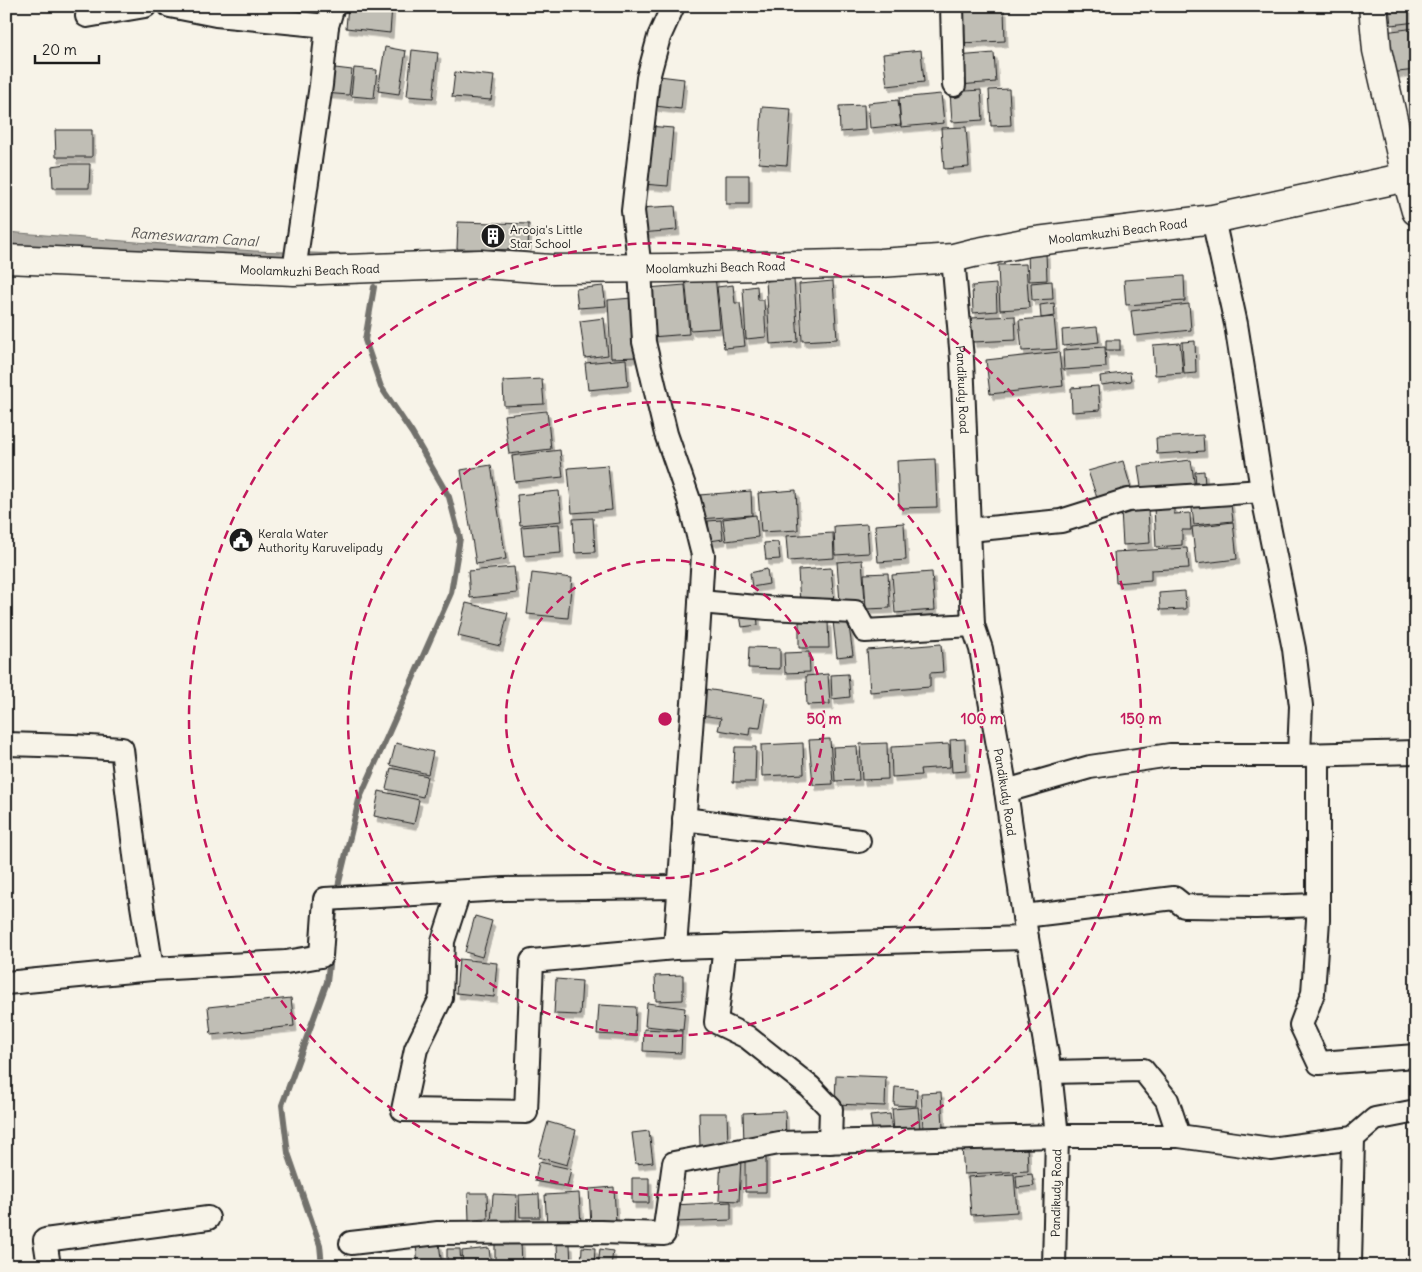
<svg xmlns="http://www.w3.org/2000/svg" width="1422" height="1272" font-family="Delius,sans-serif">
	<defs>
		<filter id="shadow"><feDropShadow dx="3" dy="5.5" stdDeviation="0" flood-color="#0004"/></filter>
	</defs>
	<rect width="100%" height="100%" fill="#f7f3e8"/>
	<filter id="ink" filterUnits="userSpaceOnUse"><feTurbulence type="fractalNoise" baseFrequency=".02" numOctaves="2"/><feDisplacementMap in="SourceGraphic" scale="10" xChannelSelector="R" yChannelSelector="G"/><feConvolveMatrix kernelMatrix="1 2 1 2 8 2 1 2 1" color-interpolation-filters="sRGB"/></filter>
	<g filter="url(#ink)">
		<path fill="#aca9a2" stroke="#72716c" d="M6 232 254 251 627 264 739 276 6 246Z"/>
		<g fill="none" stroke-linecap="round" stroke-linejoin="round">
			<path stroke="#72716c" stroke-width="6" d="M334 922 339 882 359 800 451 593 460 538 449 497 412 433 381 387 365 340 374 287
				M322 1266 320 1245 288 1153 282 1105 327 982 330 956"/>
		</g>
		<path fill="#c0beb5" stroke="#1c1c1c" filter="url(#shadow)" d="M348 6H392L390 33 346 28Z
			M1389 6H1416V22L1391 25Z
			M1004 9 1005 41 959 43 958 10Z
			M1416 28V70L1389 73 1384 32Z
			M385 47 406 51 399 94 378 91Z
			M412 50 438 53 433 98 407 96Z
			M921 50 924 82 887 86 883 54Z
			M994 53 996 82 959 85 957 56Z
			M327 67 352 70 349 95 324 93Z
			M354 68 377 70 374 98 351 96Z
			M455 72 494 76 491 100 452 97Z
			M659 76 684 79 681 109 655 106Z
			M1009 89 1011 125 991 126 989 90Z
			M981 90 983 120 952 122 950 92Z
			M941 94 944 123 901 127 899 98Z
			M898 100 901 125 870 128 868 103Z
			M864 105 865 130 840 132 839 106Z
			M762 107 791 109 787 165 759 163Z
			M648 126 673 128 668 186 643 184Z
			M966 127 969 167 944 169 941 128Z
			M55 130H92V157H56Z
			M1407 130H1416V167Z
			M67 164H90L89 188H53L52 166Z
			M726 175H749V204H726Z
			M675 206 677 230 640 233 638 208Z
			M458 222 529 224 528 250 457 249Z
			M1028 252H1046L1047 280 1029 281Z
			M1026 264 1029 308 1000 310 998 265Z
			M715 275 720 328 690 330 685 277Z
			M1184 276 1185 301 1126 305 1124 280Z
			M794 279 798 342 770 344 766 281Z
			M833 281 837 339 802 341 799 284Z
			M1052 281 1053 299 1032 300 1031 283Z
			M996 284 997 311 973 313 972 286Z
			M685 285 689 334 651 337 647 288Z
			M733 285 735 303H740L745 346 724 348 717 287Z
			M603 286 606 306 578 308 576 289Z
			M757 286 758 300H764L766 337 746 339 743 288Z
			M632 298 636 357 611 358 608 300Z
			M1054 303 1055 316 1041 318 1040 305Z
			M1189 304 1191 330 1134 336 1131 311Z
			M1015 316 1016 340 973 342 971 318Z
			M1054 317 1057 349 1022 351 1019 320Z
			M604 318 608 355 585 358 580 321Z
			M1097 327 1099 342 1063 346 1062 330Z
			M1106 340H1120V350H1106Z
			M1195 341 1196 373 1184 374 1182 342Z
			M1180 343 1183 373 1155 375 1153 345Z
			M1105 347 1106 367 1064 370 1063 350Z
			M1059 352 1063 386 990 394 986 360Z
			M626 359 628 386 588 390 585 363Z
			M1130 372 1131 381 1101 385 1100 376Z
			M542 379 544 404 504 406 503 381Z
			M1098 386 1100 410 1072 412 1071 388Z
			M547 411 551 449 509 454 504 415Z
			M1203 435 1204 451 1157 454 1156 438Z
			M560 450 563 477 515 482 512 456Z
			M935 459 937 507 899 508 897 461Z
			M1191 460 1195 488 1142 494 1138 466Z
			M1123 461 1131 488 1097 498 1088 471Z
			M491 465 506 559 476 564 461 470Z
			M608 465 612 510 572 513 568 468Z
			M1204 471 1205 486H1196L1195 472Z
			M796 490 798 530 761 532 758 493Z
			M559 491 562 521 520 525 517 495Z
			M751 491 752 515 700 519 699 495Z
			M1230 496 1233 521 1194 525 1191 500Z
			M1174 506V514L1190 513 1191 530H1182V545L1156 547 1154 507Z
			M1148 510 1150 543 1123 545 1121 511Z
			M756 515 758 537 726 541 723 519Z
			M593 518 595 552 575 553 573 519Z
			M721 520 723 539 710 541 708 521Z
			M1233 522 1237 559 1196 564 1192 527Z
			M904 523 906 560 878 562 875 525Z
			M559 524 561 553 524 556 521 527Z
			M867 524 869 553 835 555 834 526Z
			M833 533 834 558 788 561 786 536Z
			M778 542 780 559 766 560 764 543Z
			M1187 548 1189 568 1151 570V580L1116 583 1114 552Z
			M862 560 865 601 840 603 837 562Z
			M514 567 517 593 470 598 468 571Z
			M831 568 834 602 800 604 798 570Z
			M767 569 769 584 752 587 750 573Z
			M932 572 935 610 895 613 892 575Z
			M532 573 572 578 568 618 527 614Z
			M888 573 890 608 866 609 864 574Z
			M1185 591 1186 609 1160 610 1159 593Z
			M466 603 508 613 500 646 458 636Z
			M757 613 758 625 742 627 740 615Z
			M848 619 853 655 837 657 833 621Z
			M828 621 829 648H799V622Z
			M941 644 943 672 930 673V687L870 692 867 650Z
			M749 647 780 648V669L748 668Z
			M809 652 810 672 785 673 784 653Z
			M828 674 830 704 807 705 806 676Z
			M848 674 850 697 832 699 831 675Z
			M705 689 765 698 760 728 750 727 749 735 718 730 721 718 701 715Z
			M830 739 833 784 813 785 809 740Z
			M965 739 966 771 952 772 950 740Z
			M396 743 433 752 428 774 390 765Z
			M803 743 804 774 762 776 761 745Z
			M887 743 888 779 862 780 860 744Z
			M949 744 950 767 920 769 921 775 892 777 891 747Z
			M857 746 859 780 835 781 833 747Z
			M735 747H756L755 782H733Z
			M391 768 427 776 423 797 386 789Z
			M379 791 419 800 414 824 374 816Z
			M475 916 492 921 482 957 465 952Z
			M459 959 497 963 494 997 456 993Z
			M683 975V1000L656 1001 655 976Z
			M556 979 582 981 580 1015 554 1014Z
			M291 998 294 1026 211 1035 208 1007Z
			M647 1003 685 1008 683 1030 645 1026Z
			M599 1005 636 1007 635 1036 597 1034Z
			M644 1029 682 1031 681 1053 643 1051Z
			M836 1075 886 1077 885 1106 835 1104Z
			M895 1087 917 1089 916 1106 894 1105Z
			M941 1092 943 1127 923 1128 921 1093Z
			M918 1107 920 1130 894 1131 892 1109Z
			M785 1111 786 1140 744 1143 743 1113Z
			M699 1113H727L728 1145 700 1146Z
			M890 1114 892 1132 873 1134 870 1116Z
			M548 1122 576 1130 567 1165 538 1157Z
			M649 1131 653 1162 636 1164 632 1133Z
			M1027 1145 1028 1171 964 1174 962 1148Z
			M745 1153H766V1192H745Z
			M721 1157 741 1158 739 1201 719 1200Z
			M539 1162 571 1169 567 1187 535 1181Z
			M1014 1174 1017 1212 971 1215 968 1177Z
			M1032 1174 1034 1186 1017 1188 1016 1176Z
			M632 1178H649V1203H632Z
			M614 1187 616 1224 591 1226 589 1189Z
			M468 1193H487L488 1219 469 1220Z
			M579 1193 581 1224 547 1226 545 1195Z
			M493 1194 517 1195 516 1224 491 1223Z
			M539 1194 540 1217H520L519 1195Z
			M731 1202V1220L675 1222 674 1205Z
			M521 1241 522 1266H495V1242Z
			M439 1243 442 1266H418L416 1245Z
			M557 1244H570L571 1266H558Z
			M582 1247 595 1248 594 1266H581Z
			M489 1248 491 1266H463L462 1251Z
			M447 1249H460L461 1266H447Z
			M600 1249 613 1251 611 1266H598Z"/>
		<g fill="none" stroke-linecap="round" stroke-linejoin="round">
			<defs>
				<g id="minor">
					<path d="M170 6 216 15 327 26"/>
					<path d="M673 6 659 37 648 78 633 211 640 269 644 342 666 434 689 500 703 555 698 635 675 948"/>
					<path d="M952 6 954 85"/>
					<path d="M87 16 145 6"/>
					<path d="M1213 219 1236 324 1264 502 1294 649 1301 706 1299 755"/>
					<path id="s1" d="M953 258 962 359 973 625 981 649 1006 791 1027 938 1050 1072 1057 1136 1054 1266"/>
					<path d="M294 271 321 85 327 26 333 6"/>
					<path d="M969 530 1061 521 1128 500 1262 491"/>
					<path d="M700 602 768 608 855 612 865 631 973 625"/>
					<path d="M6 744 73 746 122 749 138 880 152 969"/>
					<path d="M1318 755V920L1313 993 1301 1025 1319 1063 1416 1056"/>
					<path d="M1006 791 1090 767 1170 755H1299L1416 752"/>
					<path d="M684 819 859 841"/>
					<path d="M459 892 443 941 441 998 416 1049 403 1110 526 1112 532 961 675 948 1027 938"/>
					<path d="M1024 916 1174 898 1184 906 1256 907 1318 905"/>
					<path d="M725 946 716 1022 747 1037 810 1087 831 1109 830 1142"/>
					<path d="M6 983 152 969 286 962 321 956 325 899 504 889 679 887"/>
					<path d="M1050 1072 1143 1070 1167 1100 1179 1136 1271 1149 1353 1138 1375 1119 1416 1111"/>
					<path d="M351 1243 438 1233 601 1232 664 1234 674 1163 779 1143 1057 1136H1179"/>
					<path d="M1350 1263 1353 1138"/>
					<path d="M49 1266 45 1240 208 1218"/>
				</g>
				<g id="tertiary">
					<path d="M1373 6 1377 50 1406 176 1416 211"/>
					<path id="s2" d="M6 259 294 271 480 264 551 269 671 268 880 263 953 258 973 253 1029 242 1213 219 1416 175"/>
				</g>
			</defs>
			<use href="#minor" stroke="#1c1c1c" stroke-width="26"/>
			<use href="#tertiary" stroke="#1c1c1c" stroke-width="31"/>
			<use href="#minor" stroke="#f7f3e8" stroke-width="22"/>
			<use href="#tertiary" stroke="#f7f3e8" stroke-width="28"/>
		</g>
	</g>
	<g fill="none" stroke="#c2185b" stroke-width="2.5" stroke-dasharray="9 6">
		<circle cx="665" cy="719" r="159"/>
		<circle cx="665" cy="719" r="317"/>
		<circle cx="665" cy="719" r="476"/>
	</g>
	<defs>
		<symbol id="building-disc" viewBox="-11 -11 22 22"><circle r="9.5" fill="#1c1c1c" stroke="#f7f3e8"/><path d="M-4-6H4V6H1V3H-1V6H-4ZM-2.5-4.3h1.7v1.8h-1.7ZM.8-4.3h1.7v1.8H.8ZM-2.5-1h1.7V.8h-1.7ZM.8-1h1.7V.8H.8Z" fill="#fff"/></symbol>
		<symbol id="civic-disc" viewBox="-11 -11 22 22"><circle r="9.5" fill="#1c1c1c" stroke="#f7f3e8"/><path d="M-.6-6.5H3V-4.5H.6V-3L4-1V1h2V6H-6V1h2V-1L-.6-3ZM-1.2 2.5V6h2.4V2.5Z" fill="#fff"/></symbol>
	</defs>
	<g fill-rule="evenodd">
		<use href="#building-disc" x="479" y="222" width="28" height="28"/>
		<use href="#civic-disc" x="227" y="526" width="28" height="28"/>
	</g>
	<g text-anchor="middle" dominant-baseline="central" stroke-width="4" stroke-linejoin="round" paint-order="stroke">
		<g font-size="12" fill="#1c1c1c" stroke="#f7f3e8" text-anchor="start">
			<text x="510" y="229">Arooja's Little<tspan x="510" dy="14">Star School</tspan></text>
			<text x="258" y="533">Kerala Water<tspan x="258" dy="14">Authority Karuvelipady</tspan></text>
		</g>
		<g font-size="12" fill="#1c1c1c" stroke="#f7f3e8">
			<text stroke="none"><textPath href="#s2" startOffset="1115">Moolamkuzhi Beach Road</textPath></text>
			<text stroke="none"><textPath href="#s2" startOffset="710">Moolamkuzhi Beach Road</textPath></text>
			<text stroke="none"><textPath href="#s2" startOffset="304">Moolamkuzhi Beach Road</textPath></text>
			<text stroke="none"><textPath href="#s1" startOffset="132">Pandikudy Road</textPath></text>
			<text stroke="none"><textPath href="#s1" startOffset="538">Pandikudy Road</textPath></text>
			<text transform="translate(1056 1193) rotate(-89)">Pandikudy Road</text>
		</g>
		<g font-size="14" font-style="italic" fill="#565452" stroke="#f7f3e8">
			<text transform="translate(194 237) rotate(4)">Rameswaram Canal</text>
		</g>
	</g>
	<circle cx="665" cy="719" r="8" fill="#c2185b" stroke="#f7f3e8" stroke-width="2.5"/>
	<g font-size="15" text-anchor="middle" font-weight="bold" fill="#c2185b" stroke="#f7f3e8" stroke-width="4" stroke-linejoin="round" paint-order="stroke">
		<text x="824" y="724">50 m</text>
		<text x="982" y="724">100 m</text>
		<text x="1141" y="724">150 m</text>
	</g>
	<rect width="1422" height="1272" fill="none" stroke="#f7f3e8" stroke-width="25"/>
	<rect x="12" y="12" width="1397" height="1247" fill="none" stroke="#1c1c1c" stroke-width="2" filter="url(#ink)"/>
	<path d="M35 55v8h64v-8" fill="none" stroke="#1c1c1c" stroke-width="2.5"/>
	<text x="42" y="55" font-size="15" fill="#1c1c1c" stroke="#f7f3e8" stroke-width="4" paint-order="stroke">20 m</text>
</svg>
